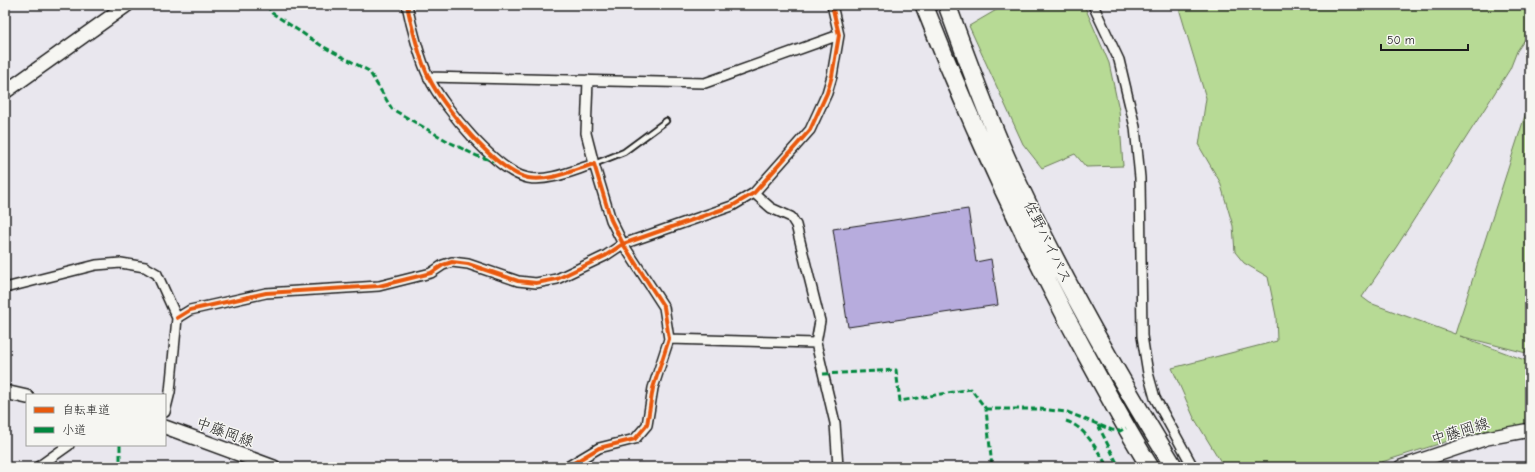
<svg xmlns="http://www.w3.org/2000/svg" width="1535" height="472" font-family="'Comic Neue','Klee One',sans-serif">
	<rect width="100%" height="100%" fill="#e9e7ee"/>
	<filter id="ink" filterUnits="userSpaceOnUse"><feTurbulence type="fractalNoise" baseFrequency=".025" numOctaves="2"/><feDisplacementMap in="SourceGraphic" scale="8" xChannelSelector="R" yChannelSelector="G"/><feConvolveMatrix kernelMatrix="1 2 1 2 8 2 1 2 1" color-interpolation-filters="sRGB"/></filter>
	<g filter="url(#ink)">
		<path fill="#b7da95" stroke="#6a7b58" d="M1005 5H1084L1109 63 1119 110 1123 166 1086 167 1075 154 1042 168 1023 144 969 26Z
			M1178 5H1530V32L1517 51 1510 69 1397 246 1362 297 1370 303 1455 334 1530 100V354L1460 336 1530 362V424L1467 435 1366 467H1224L1194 418 1172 368 1277 341 1276 316 1268 277 1244 263 1235 252 1233 226 1220 182 1199 146 1206 98Z"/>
		<path fill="#b7acdd" stroke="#1c1c1c" d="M968 209 976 262 991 259 998 305 848 327 833 229Z"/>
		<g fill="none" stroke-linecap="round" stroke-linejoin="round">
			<defs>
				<path id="lane" d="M594 164 624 152 666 121"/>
				<path id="street" d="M407 5C411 25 420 60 429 78 443 107 497 172 528 178 549 182 574 170 594 164L611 220 623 244 664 307 669 339 653 388 647 425 635 439 599 448 567 467
					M1093 5 1119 60 1135 127 1140 178 1142 336 1148 373 1155 398 1193 467
					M428 77 705 83 839 35
					M588 80 586 133 594 164
					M754 193 771 208 791 217 796 225 820 321 816 343 835 423 838 467
					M5 288 96 265 121 263 145 267 157 274 177 318 170 392 165 412
					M177 318 190 310 266 293 379 286 431 273 443 265 452 262 468 264 518 281 536 283 557 279 605 256 623 244 732 206 754 193 810 130 827 93 832 76 839 35 832 5
					M669 339 816 343
					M38 467 69 445"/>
				<path id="secondary" d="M5 92 127 5
					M5 392 27 397
					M165 427 274 467
					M1401 467 1487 438 1530 430"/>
				<path id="highway" d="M924 5C966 113 1014 217 1067 319 1094 369 1120 419 1150 467
					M947 5C966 56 984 107 1006 157 1054 264 1112 367 1174 467"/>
			</defs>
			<use href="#lane" stroke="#1c1c1c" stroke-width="8"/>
			<use href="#street" stroke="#1c1c1c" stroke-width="12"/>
			<use href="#secondary" stroke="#1c1c1c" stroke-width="16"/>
			<use href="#highway" stroke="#1c1c1c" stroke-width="20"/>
			<use href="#lane" stroke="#f6f6f2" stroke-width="4.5"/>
			<use href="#street" stroke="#f6f6f2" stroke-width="9"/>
			<use href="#secondary" stroke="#f6f6f2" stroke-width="13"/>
			<use href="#highway" stroke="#f6f6f2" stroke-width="17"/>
			<path stroke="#00873e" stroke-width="3" stroke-dasharray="6 3" stroke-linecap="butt" d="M267 5 272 13 322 46 369 71 392 109 451 143 477 156 494 161
				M823 374 896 370 900 401 971 389 986 409 992 467
				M986 409H1040L1067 412 1112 430 1120 431 1126 428
				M1066 421C1086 427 1097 451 1108 467
				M1098 425 1119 467
				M120 445V467"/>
			<defs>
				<path id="cycleway" d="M407 5C411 25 420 60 429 78 443 107 497 172 528 178 549 182 574 170 594 164L611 220 623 244 664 307 669 339 653 388 647 425 635 439 599 448 567 467
					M177 318 190 310 266 293 379 286 431 273 443 265 452 262 468 264 518 281 536 283 557 279 605 256 623 244 732 206 754 193 810 130 827 93 832 76 839 35 832 5"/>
			</defs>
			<use href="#cycleway" stroke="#f6f6f2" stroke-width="6"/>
			<use href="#cycleway" stroke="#e8590c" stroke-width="4"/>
		</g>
	</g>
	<g text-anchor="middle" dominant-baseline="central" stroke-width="3" stroke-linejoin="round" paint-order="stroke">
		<g font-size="15" fill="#1c1c1c" stroke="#f6f6f2">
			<text transform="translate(1048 242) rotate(64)">佐野バイパス</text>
			<text transform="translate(1460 431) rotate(-17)">中藤岡線</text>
			<text transform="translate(225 432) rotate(20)">中藤岡線</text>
		</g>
	</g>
	<rect width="1535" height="472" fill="none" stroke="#f6f6f2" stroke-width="20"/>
	<rect x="10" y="10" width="1515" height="452" fill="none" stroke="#1c1c1c" stroke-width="1.5" filter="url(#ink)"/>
	<rect x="26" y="394" width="140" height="52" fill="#f6f6f2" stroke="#9f9f9c"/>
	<rect x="34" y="407" width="20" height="6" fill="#e8590c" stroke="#9f9f9c"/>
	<text x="62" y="414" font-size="12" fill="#1c1c1c">自転車道</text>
	<rect x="34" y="427" width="20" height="6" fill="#00873e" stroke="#9f9f9c"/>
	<text x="62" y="434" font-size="12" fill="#1c1c1c">小道</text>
	<path d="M1381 44v6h87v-6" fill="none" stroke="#1c1c1c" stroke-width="2"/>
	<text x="1387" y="44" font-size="12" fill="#1c1c1c" stroke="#f6f6f2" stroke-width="3" paint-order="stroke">50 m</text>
</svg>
